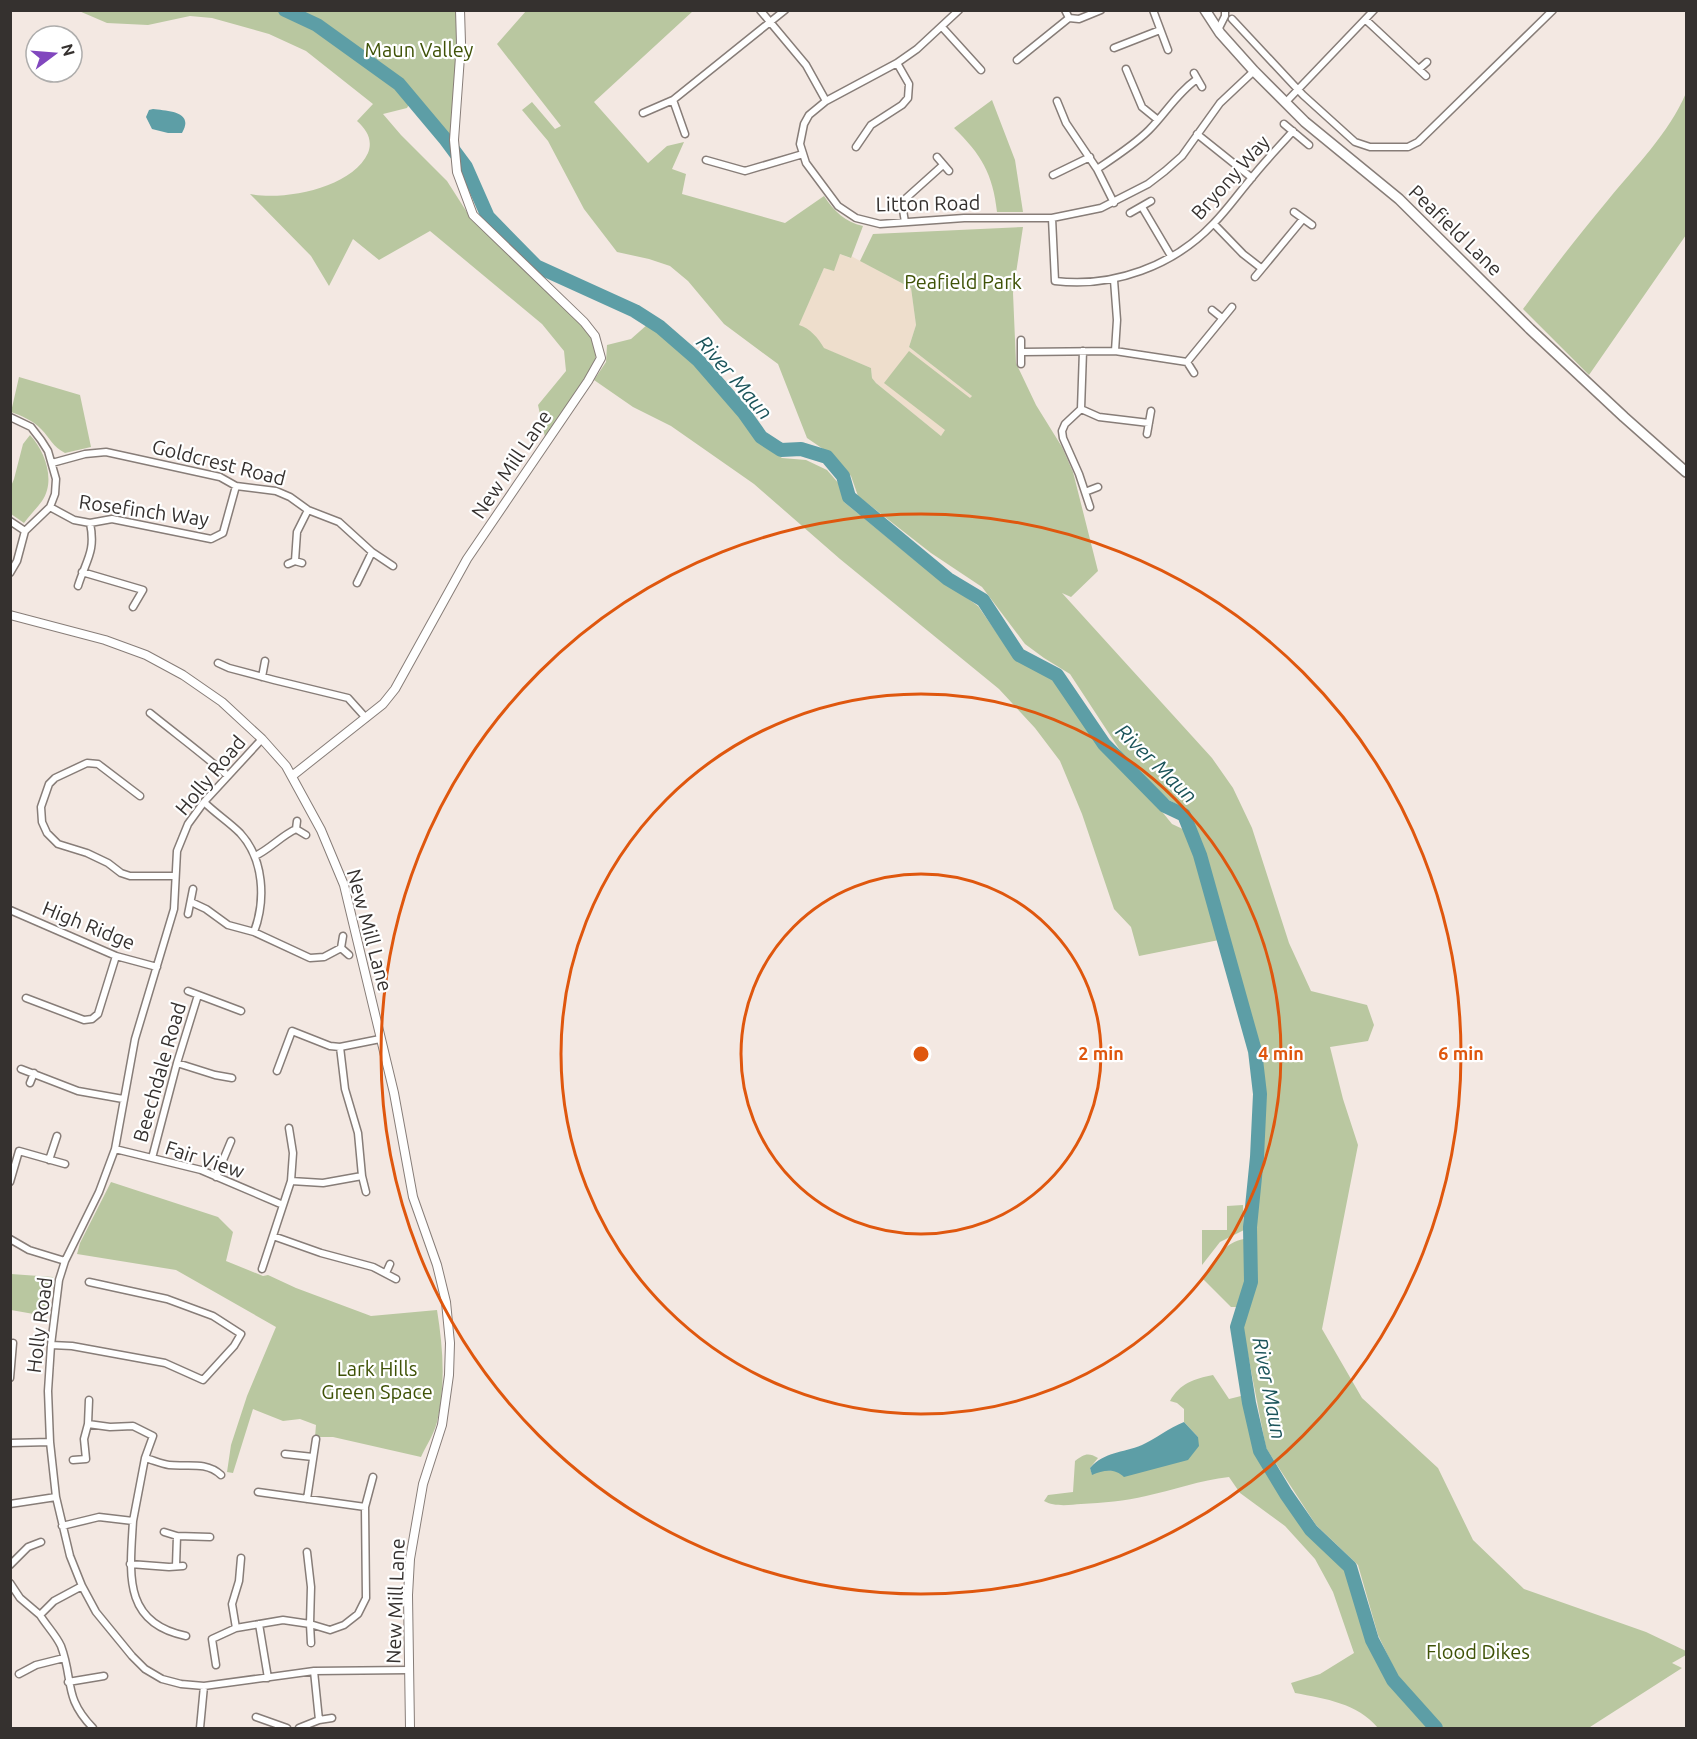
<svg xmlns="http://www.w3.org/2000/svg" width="1697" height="1739" font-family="Ubuntu,sans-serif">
	<rect width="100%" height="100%" fill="#f3e8e2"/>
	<path fill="#eedecc" d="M840 254 850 258 851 256 911 288 916 325 909 347 972 396 941 436 876 383 872 378 871 368 823 348 798 326 824 268Z"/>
	<path fill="#b9c7a0" d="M452 10 460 14 452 143 421 102 385 71 319 22 289 11Z
		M79 11H284L320 30 413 97 407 108 383 114 401 135 447 181 470 217 588 329C595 343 598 351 594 366L545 437 538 405 566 371 564 351 542 324 430 231 379 260 353 239 329 286 311 256 250 194C284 201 352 188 368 153 373 140 367 130 357 121L373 104 306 51 269 34 212 18 190 16 148 25 107 23Z
		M526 11H693L594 102 648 163 667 146 684 142 672 169 686 174 682 194 785 223 824 196C834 211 845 222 863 226L851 258 840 254 834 271 824 268 799 325C810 328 818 338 824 348L871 368 872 378 876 383 941 436 945 430 884 383 909 351 970 398 972 396 909 347 916 325 911 288 860 261 873 234 1023 227 1013 293 1016 363 1036 405 1062 447 1073 472 1098 571 1071 597 1062 593 1212 758 1233 788 1252 828 1289 943 1311 991 1367 1005 1374 1025 1368 1041 1330 1047 1343 1099 1358 1145 1322 1329 1362 1398 1438 1468 1473 1540 1524 1589 1646 1632 1686 1651V1655L1672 1663 1682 1668 1590 1727 1593 1728H1445L1439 1726 1398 1677 1378 1635 1358 1565 1316 1525 1266 1448 1243 1329 1253 1269 1264 1086 1254 1034 1227 927 1190 812 1169 800 1129 764 1070 674 1044 658 1025 644 982 587 931 553 858 496 851 476 829 453 807 438 778 364 724 324 688 281 670 266 649 259 617 252 584 209 548 141 522 110 532 102 555 129 561 126 497 44Z
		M1686 93V235L1589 375 1523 309C1550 272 1578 236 1608 200 1635 167 1669 133 1686 93Z
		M992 100 1015 160 1023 212H997C993 174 981 154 954 128Z
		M648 324 691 362 736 410 759 441 782 458 806 460 827 470 840 485 844 502 916 561 978 606 1013 656 1024 660 1057 678 1099 744 1151 798 1172 824 1187 831 1200 866 1219 940 1139 956 1131 927 1114 909 1082 814 1060 761 1035 728 999 689 840 559 754 484 671 426 633 407 594 380 606 362 607 345 631 339Z
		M19 377 80 395 91 447 65 453C53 447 50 438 41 429 32 420 22 416 11 412Z
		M30 435C45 451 56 481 42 501 37 508 30 515 24 523L11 514V486L14 479 23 444Z
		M111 1182 218 1217 233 1232 226 1261 263 1276 268 1275 296 1288 371 1316 437 1310C443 1347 446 1385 437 1422 434 1434 426 1446 421 1457L333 1437H315L316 1425 300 1419 283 1421 253 1409 233 1473 227 1472 231 1445 247 1396 276 1327 176 1270 77 1254 80 1243Z
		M1243 1205 1244 1230 1220 1242 1202 1265V1230H1227V1206Z
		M1244 1239 1247 1288 1241 1307H1231L1203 1279C1215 1261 1222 1243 1244 1239Z
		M11 1274 53 1277 45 1316 11 1310V1312Z
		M1213 1375 1229 1399 1241 1396 1257 1453 1310 1537 1348 1570 1369 1643 1400 1694 1429 1728H1378C1357 1703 1326 1699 1295 1693L1291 1683 1320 1674 1354 1653 1333 1592 1315 1559 1285 1526 1240 1493 1229 1477C1200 1480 1174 1490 1146 1496 1125 1501 1103 1503 1081 1504 1070 1505 1054 1507 1044 1501L1048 1495 1073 1492 1075 1461C1084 1454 1088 1452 1098 1458L1090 1468 1092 1474 1102 1470 1118 1471 1198 1437 1184 1422V1409L1177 1403 1170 1401C1180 1383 1194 1379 1213 1375Z"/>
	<path fill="#5d9ea6" d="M153 109C167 111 195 111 182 133H168L152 129 146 117 149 110Z
		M1184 1422 1198 1437 1199 1446 1188 1460 1124 1477C1115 1468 1103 1470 1092 1475L1090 1468C1104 1452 1122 1453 1142 1445 1155 1439 1169 1428 1184 1422Z"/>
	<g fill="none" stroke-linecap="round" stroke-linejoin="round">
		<path stroke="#5d9ea6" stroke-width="14" d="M285 10 317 25 399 84 446 140 466 167 488 217 536 266 635 311 660 327 698 360 744 413 761 437 781 450 801 449 827 457 843 476 849 497 948 579 983 600 1019 655 1057 675 1104 744 1165 806 1184 815 1200 855 1255 1051 1260 1094 1257 1157 1250 1227 1251 1282 1237 1327 1249 1403 1260 1451 1286 1494 1311 1530 1350 1567 1372 1640 1393 1680 1436 1728"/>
		<defs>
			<path id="minor" d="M760 10 806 65 826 101
				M959 10 917 49 897 63 826 101 809 115 804 124 800 144 806 163 838 206 856 218 880 224 964 218H1052L1101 208 1148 184 1165 171 1182 156 1220 103 1254 71
				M1065 10 1069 18 1079 19 1101 10
				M1153 10 1168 50
				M1232 19 1303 95 1355 142 1370 147H1408L1418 142 1553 10
				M1366 20 1426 76
				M942 27 981 70
				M1218 30 1225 16V10
				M1114 48 1160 30
				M1017 60 1069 18
				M1126 69 1142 107 1158 120
				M1419 69 1427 62
				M1194 73 1202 87
				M673 100 685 134
				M1057 101 1066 123 1097 169 1114 203
				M1285 103 1374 10
				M643 113 673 100 785 10
				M1284 124 1309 145
				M1197 134 1252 178
				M856 147 871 125 902 105 908 98 909 84 897 63
				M937 157 949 171
				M706 160 745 171 803 154
				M1097 169C1115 157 1134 145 1149 130 1166 113 1177 93 1197 79
				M1053 175 1090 157
				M1142 207 1171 256
				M1294 212 1312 225
				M1130 213 1151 201
				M1052 218 1055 281C1113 288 1174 266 1214 223 1227 210 1238 194 1250 180 1263 163 1278 148 1293 131
				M905 222 903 210 904 200 943 165
				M1214 224 1243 254 1261 268
				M1255 277 1303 219
				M1114 280 1117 320 1115 351
				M1212 310 1222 318
				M1083 351 1081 409 1065 424 1062 431 1063 438 1079 474 1090 507
				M1022 352 1115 351 1187 362 1232 307
				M1187 362 1194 373
				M1021 364V340
				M1081 409 1099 417 1149 423
				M10 417 31 427 41 440 48 451 56 479 55 494 50 507 25 531 17 561 10 573
				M1147 434 1151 411
				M52 463 85 454 106 452 220 477 236 486 276 491 290 497 308 510 339 522 372 552 393 566
				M1085 492 1098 487
				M50 507 74 520 90 523 112 519 211 539 223 533 236 486
				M10 521 25 531
				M295 561 297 532 308 510
				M288 564 295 561 302 563
				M82 572 143 590 133 607
				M357 583 372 552
				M78 586C86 560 96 552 90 523
				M218 663 229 668 274 680 348 698 366 718
				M262 677 265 661
				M150 713C176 734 203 754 228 776
				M262 739 204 802 188 824 177 851 174 909 135 1039 115 1149 99 1192 65 1261 59 1280 51 1345 48 1391 50 1442 56 1497 70 1556 82 1586 96 1612 132 1656 145 1669 162 1679 181 1684 204 1686 314 1671 409 1670
				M140 796 98 764 87 763 55 778 49 784 41 807 42 822 47 833 58 844 87 853 108 863 121 873 130 876H175
				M204 802C215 813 229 822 240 833 264 859 266 900 254 932
				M296 829 306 835
				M255 856C270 849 281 836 296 829L297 821
				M191 902 206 909 228 925 254 932 310 958 324 957 341 948 343 936
				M10 910 116 956 157 967
				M188 914 193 889
				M341 948 349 955
				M188 991 241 1011
				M26 998 84 1020 92 1019 98 1014 116 956
				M340 1047 345 1089 358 1133 362 1176 366 1192
				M177 1063 215 1075 232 1078
				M21 1069 78 1091 123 1099
				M277 1071 292 1031 330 1046 340 1047 380 1039
				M30 1083 34 1073
				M115 1149 201 1170 283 1205
				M152 1158 177 1063 198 995
				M49 1160 57 1136
				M216 1177 231 1141
				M291 1181 323 1183 362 1176
				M10 1182 19 1151 65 1164
				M273 1236 321 1253 373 1267 396 1279
				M10 1239 29 1250 65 1261
				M262 1269 291 1181 293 1153 289 1128
				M386 1273 390 1264
				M51 1345 72 1346 165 1363 203 1380 234 1346 241 1334 213 1316 167 1299 89 1282
				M10 1378 13 1343
				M88 1424 89 1400
				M10 1443 50 1442
				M285 1454 313 1457
				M145 1458C153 1460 161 1464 169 1465 187 1467 206 1461 221 1475
				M73 1460 86 1459 84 1439 88 1424 110 1427 133 1426 153 1436 145 1458 133 1521
				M258 1492 365 1507
				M307 1499 316 1439
				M10 1504 56 1497
				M62 1526 99 1517 133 1521C130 1573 122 1623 186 1636
				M164 1532 177 1536 210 1537
				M307 1552 311 1587 310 1624 311 1643
				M241 1558 239 1581 232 1604 236 1628 283 1620 310 1624 330 1630 344 1625 358 1614 366 1598 365 1507 373 1477
				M130 1564 169 1567 183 1566
				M10 1565 28 1547 41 1542
				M176 1566 177 1536
				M10 1583 20 1598 40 1615
				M82 1586 54 1601 40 1615C46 1625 56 1635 61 1646 74 1681 63 1697 93 1728
				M259 1624 268 1678
				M216 1665 212 1639 236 1628
				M19 1674 36 1665 64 1658
				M68 1682 104 1676
				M256 1717 287 1728
				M319 1720 332 1718
				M200 1728 204 1686
				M299 1728 319 1720 314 1671"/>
			<path id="tertiary" d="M10 615 105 640 146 655 183 675 222 702 262 739 286 766 321 830 344 885 394 1093 413 1197 437 1265 446 1302 450 1343 449 1375 442 1425 423 1484 410 1559 408 1595 410 1728
				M292 776 383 704 395 689 467 559 588 381 601 358 595 336 584 322 473 215 457 172 454 140 461 43 460 10"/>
			<path id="primary" d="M1205 10 1220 33 1254 71 1305 122 1399 199 1530 329 1624 417 1686 472"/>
		</defs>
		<use href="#minor" stroke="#877d78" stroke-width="9"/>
		<use href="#tertiary" stroke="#877d78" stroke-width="10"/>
		<use href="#primary" stroke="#877d78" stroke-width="12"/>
		<use href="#minor" stroke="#fff" stroke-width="6"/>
		<use href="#tertiary" stroke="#fff" stroke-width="8"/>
		<use href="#primary" stroke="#fff" stroke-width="9"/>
	</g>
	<g fill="none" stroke="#df570e" stroke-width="3">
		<circle cx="921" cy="1054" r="180"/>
		<circle cx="921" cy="1054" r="360"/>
		<circle cx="921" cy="1054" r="540"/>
	</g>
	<g text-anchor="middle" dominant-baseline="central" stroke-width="4.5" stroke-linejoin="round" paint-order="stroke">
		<g font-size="20" fill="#3f5207" stroke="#fff">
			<text x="419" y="49">Maun Valley</text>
			<text x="963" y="281">Peafield Park</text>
			<text x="377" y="1368">Lark Hills<tspan x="377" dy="23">Green Space</tspan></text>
			<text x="1478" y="1651">Flood Dikes</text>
		</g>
		<g font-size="20" fill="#35312f" stroke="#fff">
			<text transform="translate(1230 177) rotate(-48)">Bryony Way</text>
			<text transform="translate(928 203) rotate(-1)">Litton Road</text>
			<text transform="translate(1456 230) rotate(44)">Peafield Lane</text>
			<text transform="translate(219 462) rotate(14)">Goldcrest Road</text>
			<text transform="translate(511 464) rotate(-56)">New Mill Lane</text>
			<text transform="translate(144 510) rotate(8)">Rosefinch Way</text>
			<text transform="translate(210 775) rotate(-50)">Holly Road</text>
			<text transform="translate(89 925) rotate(22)">High Ridge</text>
			<text transform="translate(370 930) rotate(75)">New Mill Lane</text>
			<text transform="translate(159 1072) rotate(-74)">Beechdale Road</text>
			<text transform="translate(205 1159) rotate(18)">Fair View</text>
			<text transform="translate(39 1325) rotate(-83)">Holly Road</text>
			<text transform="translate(395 1601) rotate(-88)">New Mill Lane</text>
		</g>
		<g font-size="21" font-style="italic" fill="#1b545a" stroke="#fff">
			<text transform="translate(735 377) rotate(49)">River Maun</text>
			<text transform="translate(1157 763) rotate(44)">River Maun</text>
			<text transform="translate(1270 1388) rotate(79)">River Maun</text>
		</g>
	</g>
	<circle cx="921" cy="1054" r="9" fill="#df570e" stroke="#fff" stroke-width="3"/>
	<g font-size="18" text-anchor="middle" font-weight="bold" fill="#df570e" stroke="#fff" stroke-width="4.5" stroke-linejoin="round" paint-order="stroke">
		<text x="1101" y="1060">2 min</text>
		<text x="1281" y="1060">4 min</text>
		<text x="1461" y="1060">6 min</text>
	</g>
	<rect width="1697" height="1739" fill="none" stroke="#35312f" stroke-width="24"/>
	<g transform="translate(54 54) rotate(74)"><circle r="28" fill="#ffffff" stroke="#aeadac" stroke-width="1.5"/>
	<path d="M0-4.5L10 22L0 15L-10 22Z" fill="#8147be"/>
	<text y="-9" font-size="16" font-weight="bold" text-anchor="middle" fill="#35312f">N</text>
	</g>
</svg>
